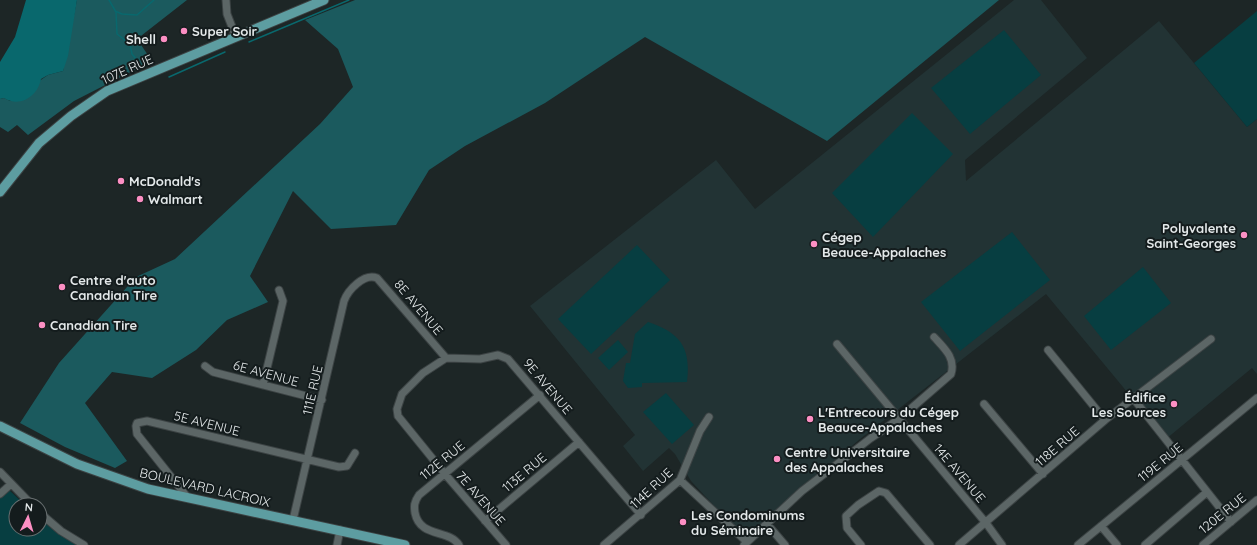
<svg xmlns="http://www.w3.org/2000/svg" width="1257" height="545" font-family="Quicksand,sans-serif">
	<rect width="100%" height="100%" fill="#1d2626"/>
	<path fill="#223334" d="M1014 0H1041L1087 58 965 160 966 181 1159 21 1247 127 1257 119V374L1252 368 1166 439 1046 294 860 439 756 528 751 530H741L731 524 691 481 675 454 669 448 643 471 623 446 635 435 530 306 716 160 755 209Z"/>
	<path fill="#073e41" d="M1257 11V119L1247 127 1194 63Z
		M1004 30 1041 75 970 134 931 88Z
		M912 113 953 154 873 237 832 193Z
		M1012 232 1050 280 960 351 921 302Z
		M637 245 670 280 591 354 558 319Z
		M1143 267 1171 303 1111 350 1084 316Z
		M648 322C681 333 691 348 687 382L642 383V387L628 388 623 381 626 363H630L635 334Z
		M618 340 628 352 609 370 598 358Z
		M666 393 694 425 672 444 643 412Z
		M8 489 25 505H16V529H40V518L51 528 77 545H0V497Z"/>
	<path fill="#1b5a5e" d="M77 0H187L137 39 152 61 74 101 28 135 17 125 8 132 0 127V99L4 98 10 101 48 75 63 71Z
		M355 0H999L827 141 645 37 545 103 465 146 429 170 396 225 331 229 293 191 250 276 268 302 227 320 196 350 152 378 112 372 85 403 127 461 115 468 65 447 20 423 59 363 136 277 175 259 320 124 353 87 338 49 305 20Z"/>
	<path fill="#09686d" d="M26 0H77L68 56 63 71 48 75 41 79C38 96 20 108 4 98L0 99V62L15 37Z"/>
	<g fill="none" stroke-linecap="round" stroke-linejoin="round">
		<path stroke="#09686d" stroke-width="1.5" d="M109 0 116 12 117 34 130 44 132 54 141 65
			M115 11 122 14 137 15 154 0
			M249 42 349 0
			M169 77 225 52"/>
		<defs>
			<path id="minor" d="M226 0 227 14 236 37
				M837 344 986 523 1002 545
				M1048 350 1105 420
				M205 366 213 372 322 400
				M263 385 283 301 279 290
				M1133 398 1231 522
				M984 404 1043 474
				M0 472 32 505
				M680 480 747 542
				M0 494 11 484
				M188 498 137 434 136 426 137 423 147 421 339 467 347 466 355 453
				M40 513 61 531 84 545
				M293 520 344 301C348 290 364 273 377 278L446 358
				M485 521 579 442
				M767 524 785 545
				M1101 526 1117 545
				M337 545 340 530
				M459 545C449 529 420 538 415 513 414 506 414 502 419 495L540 395
				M506 545 445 474 398 416 397 409 402 394 423 373 446 358 480 359 498 355 508 359 641 515
				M604 545 680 480 700 431 709 417
				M744 545 802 491 871 438 899 419 951 374C956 358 944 348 934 337
				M861 545 847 528 846 516 858 505 879 491 886 493 930 545
				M959 545 1105 420 1211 339
				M1078 545 1257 398
				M1145 545 1207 492
				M1203 545 1257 500"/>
			<path id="major" d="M0 192 39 143 71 116 107 91 324 0
				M0 426 77 464 148 489 405 545"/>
		</defs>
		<use href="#minor" stroke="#3c4344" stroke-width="9"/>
		<use href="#major" stroke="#3c4344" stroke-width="11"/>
		<use href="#minor" stroke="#5c6666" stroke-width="7"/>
		<use href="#major" stroke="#5d9da1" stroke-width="9"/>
	</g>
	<g fill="#fc8fc3" stroke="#141c1d" stroke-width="1.5">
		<circle cx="184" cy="31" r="4"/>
		<circle cx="164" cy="39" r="4"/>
		<circle cx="121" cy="181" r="4"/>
		<circle cx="140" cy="199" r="4"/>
		<circle cx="1244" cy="235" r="4"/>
		<circle cx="814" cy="244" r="4"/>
		<circle cx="62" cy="287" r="4"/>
		<circle cx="42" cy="325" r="4"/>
		<circle cx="1174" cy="404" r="4"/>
		<circle cx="810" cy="419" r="4"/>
		<circle cx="777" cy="459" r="4"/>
		<circle cx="683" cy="522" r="4"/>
	</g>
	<g text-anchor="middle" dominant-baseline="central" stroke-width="4" stroke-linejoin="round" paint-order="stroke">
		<g font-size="13" font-weight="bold" fill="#e4e9ea" stroke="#141c1d" text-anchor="start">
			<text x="192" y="31">Super Soir</text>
			<text x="156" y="39" text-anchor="end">Shell</text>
			<text x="129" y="181">McDonald's</text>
			<text x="148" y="199">Walmart</text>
			<text x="1236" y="228" text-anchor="end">Polyvalente<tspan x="1236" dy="15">Saint-Georges</tspan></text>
			<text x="822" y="237">Cégep<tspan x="822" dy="15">Beauce-Appalaches</tspan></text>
			<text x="70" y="280">Centre d'auto<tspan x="70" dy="15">Canadian Tire</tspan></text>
			<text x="50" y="325">Canadian Tire</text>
			<text x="1166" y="397" text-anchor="end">Édifice<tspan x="1166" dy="15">Les Sources</tspan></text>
			<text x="818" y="412">L'Entrecours du Cégep<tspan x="818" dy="15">Beauce-Appalaches</tspan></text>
			<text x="785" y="452">Centre Universitaire<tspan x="785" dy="15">des Appalaches</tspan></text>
			<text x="691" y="515">Les Condominums<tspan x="691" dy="15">du Séminaire</tspan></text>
		</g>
		<g font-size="13" fill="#e4e9ea" stroke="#141c1d">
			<text transform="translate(127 69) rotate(-24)">107E RUE</text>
			<text transform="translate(419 307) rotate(50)">8E AVENUE</text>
			<text transform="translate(266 373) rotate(15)">6E AVENUE</text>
			<text transform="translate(548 386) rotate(50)">9E AVENUE</text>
			<text transform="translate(312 390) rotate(-77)">111E RUE</text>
			<text transform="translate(207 423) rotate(14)">5E AVENUE</text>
			<text transform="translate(1057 446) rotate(-41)">118E RUE</text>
			<text transform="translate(442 460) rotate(-39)">112E RUE</text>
			<text transform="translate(1160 462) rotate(-39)">119E RUE</text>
			<text transform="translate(524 472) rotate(-40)">113E RUE</text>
			<text transform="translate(960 473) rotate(50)">14E AVENUE</text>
			<text transform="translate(205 487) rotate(13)">BOULEVARD LACROIX</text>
			<text transform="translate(651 488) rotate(-43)">114E RUE</text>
			<text transform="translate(481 498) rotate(49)">7E AVENUE</text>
			<text transform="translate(1222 513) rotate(-39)">120E RUE</text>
		</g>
	</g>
	<g transform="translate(28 517) rotate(5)"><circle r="19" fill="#141c1d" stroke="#676e6f"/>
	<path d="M0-3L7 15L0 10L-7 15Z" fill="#fc8fc3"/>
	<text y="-6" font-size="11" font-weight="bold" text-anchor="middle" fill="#e4e9ea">N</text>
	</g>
</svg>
